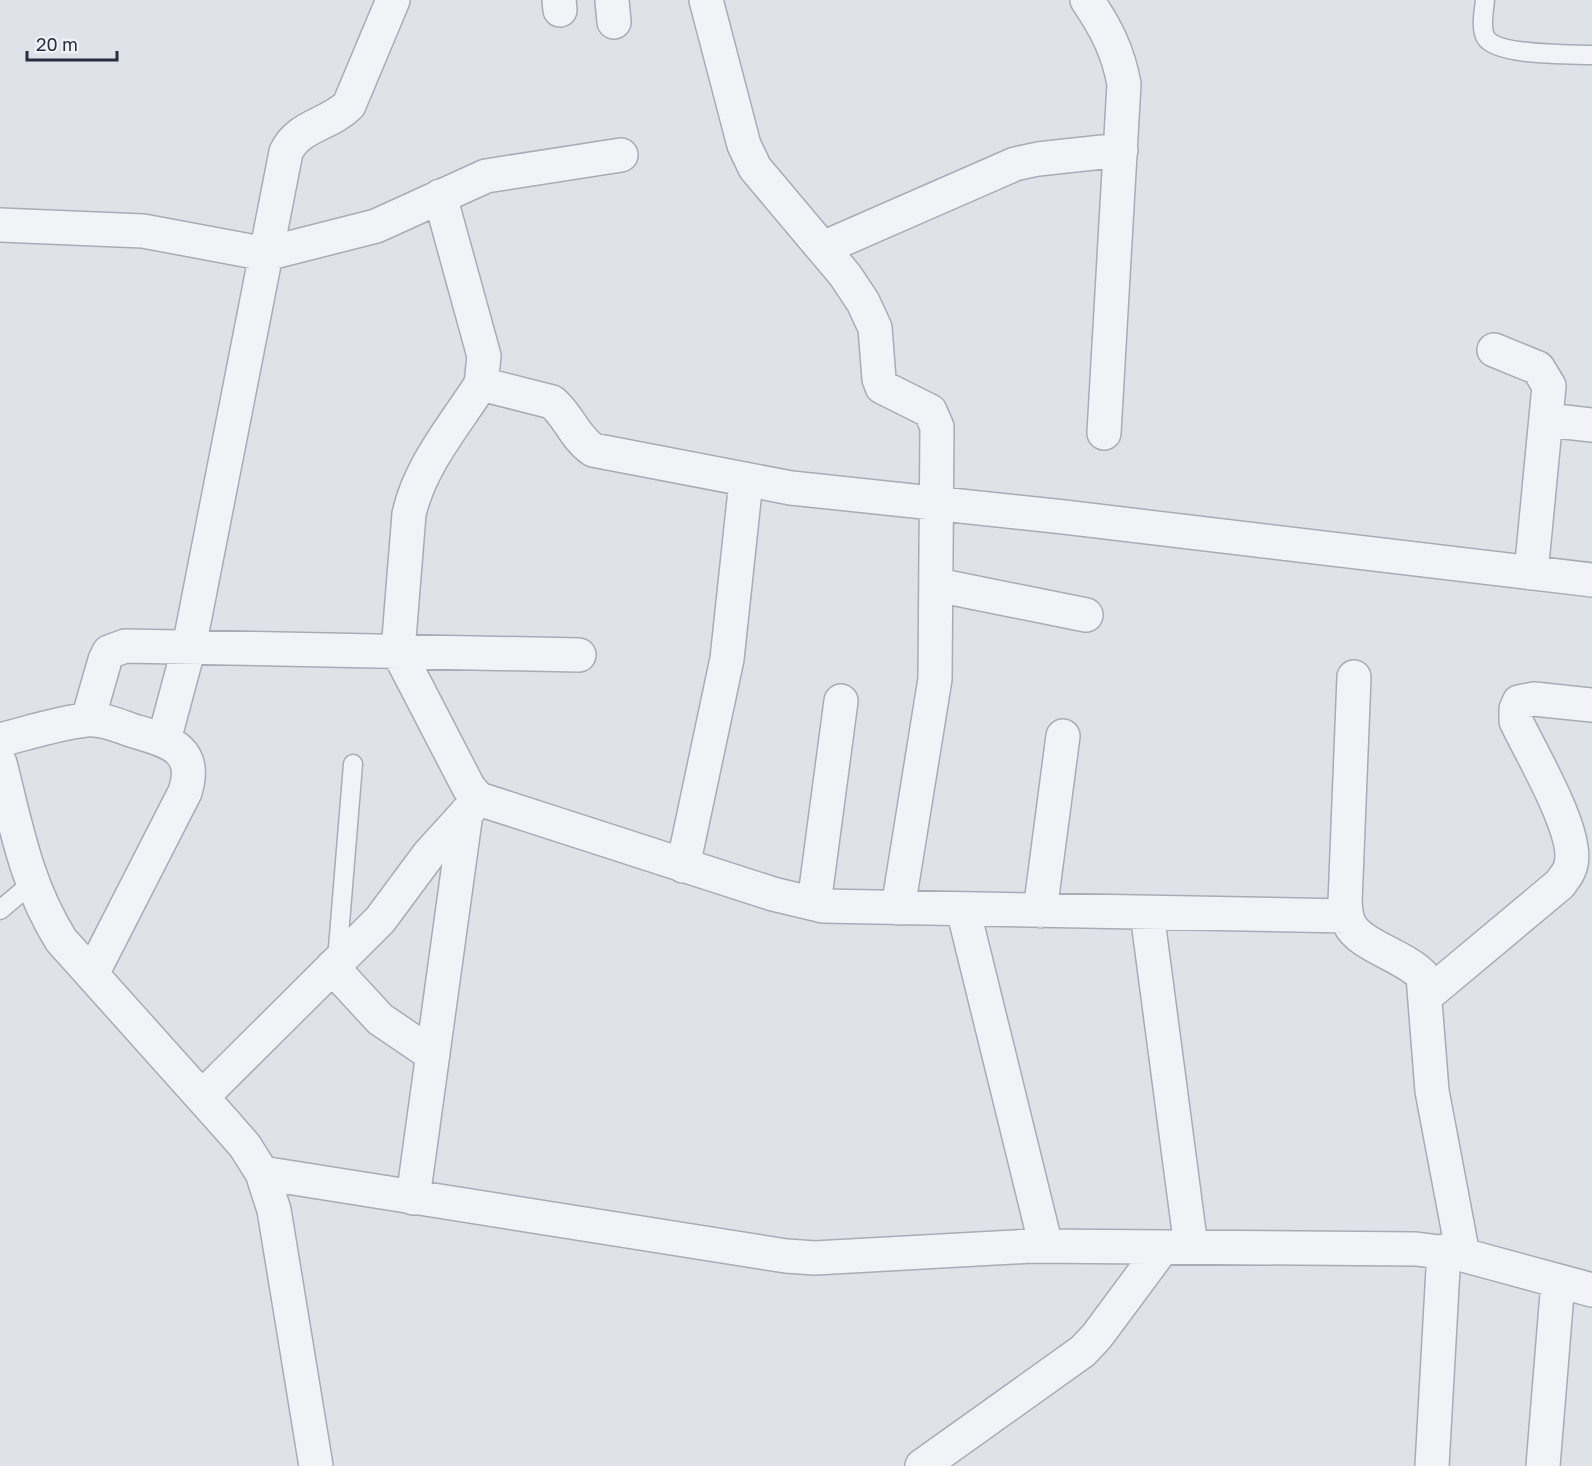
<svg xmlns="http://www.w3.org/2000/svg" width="1592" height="1466" font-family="'Golos Text',sans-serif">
	<rect width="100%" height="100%" fill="#dfe2e9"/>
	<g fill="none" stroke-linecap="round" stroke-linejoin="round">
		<defs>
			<path id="service" d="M1485 0C1484 11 1480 28 1486 38 1498 56 1570 54 1592 55
				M0 910 32 883
				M337 960 353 764"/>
			<path id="minor" d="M559 0 560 10
				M612 0 614 22
				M706 0 744 145 755 168 845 275 863 302 875 328 879 379 882 387 930 411 937 427 935 679 898 908
				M1087 0C1106 28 1118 51 1124 84L1104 433
				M440 196 484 356 481 384C455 425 420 465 409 514L398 651 469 788 479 799 773 894 823 906 1347 916
				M0 225 143 231 266 254 376 226 486 176 621 155
				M823 248 1015 164 1038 159 1121 150
				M1494 350 1538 368 1549 386 1531 573
				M481 384 552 402C569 416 574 437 593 450L791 488 1064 517 1592 580
				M1548 420 1592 425
				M937 585 1086 615
				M1354 677 1345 903C1346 909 1346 917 1349 923 1359 946 1404 955 1423 976L1432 1091 1463 1255
				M88 719 105 660 109 652 125 646 579 655
				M0 740C28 733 58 723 86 720 101 718 117 725 131 730 167 741 199 747 185 792L92 974
				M164 740 189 647 286 152C299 125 329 125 349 105L393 0
				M0 763C16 826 26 884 61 940L224 1122 245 1146 262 1173 274 1210 316 1466
				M683 866 727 659 746 481
				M814 904 841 701
				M963 909 1046 1246
				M1040 911 1063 736
				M1147 913 1191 1247
				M332 967 380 1019 433 1055
				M1426 996 1560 884C1564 878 1570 872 1571 864 1579 833 1531 753 1516 721V709L1519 702 1534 699 1592 705
				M202 1097 380 920 429 854 479 799
				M262 1173 786 1256 815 1258 1032 1246 1416 1249 1463 1255 1592 1290
				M413 1198 466 813
				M922 1466 1083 1351 1097 1336 1163 1247
				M1432 1466 1444 1251
				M1543 1466 1558 1281"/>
		</defs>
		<use href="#service" stroke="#a8acb6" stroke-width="21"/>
		<use href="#minor" stroke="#a8acb6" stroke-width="36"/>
		<use href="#service" stroke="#f2f3f7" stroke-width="18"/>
		<use href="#minor" stroke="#f2f3f7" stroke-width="33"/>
	</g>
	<path d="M27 51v9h90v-9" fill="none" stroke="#272e40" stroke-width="3"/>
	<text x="36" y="51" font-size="18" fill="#272e40" stroke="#eef1f6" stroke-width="4.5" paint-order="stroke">20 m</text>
</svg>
